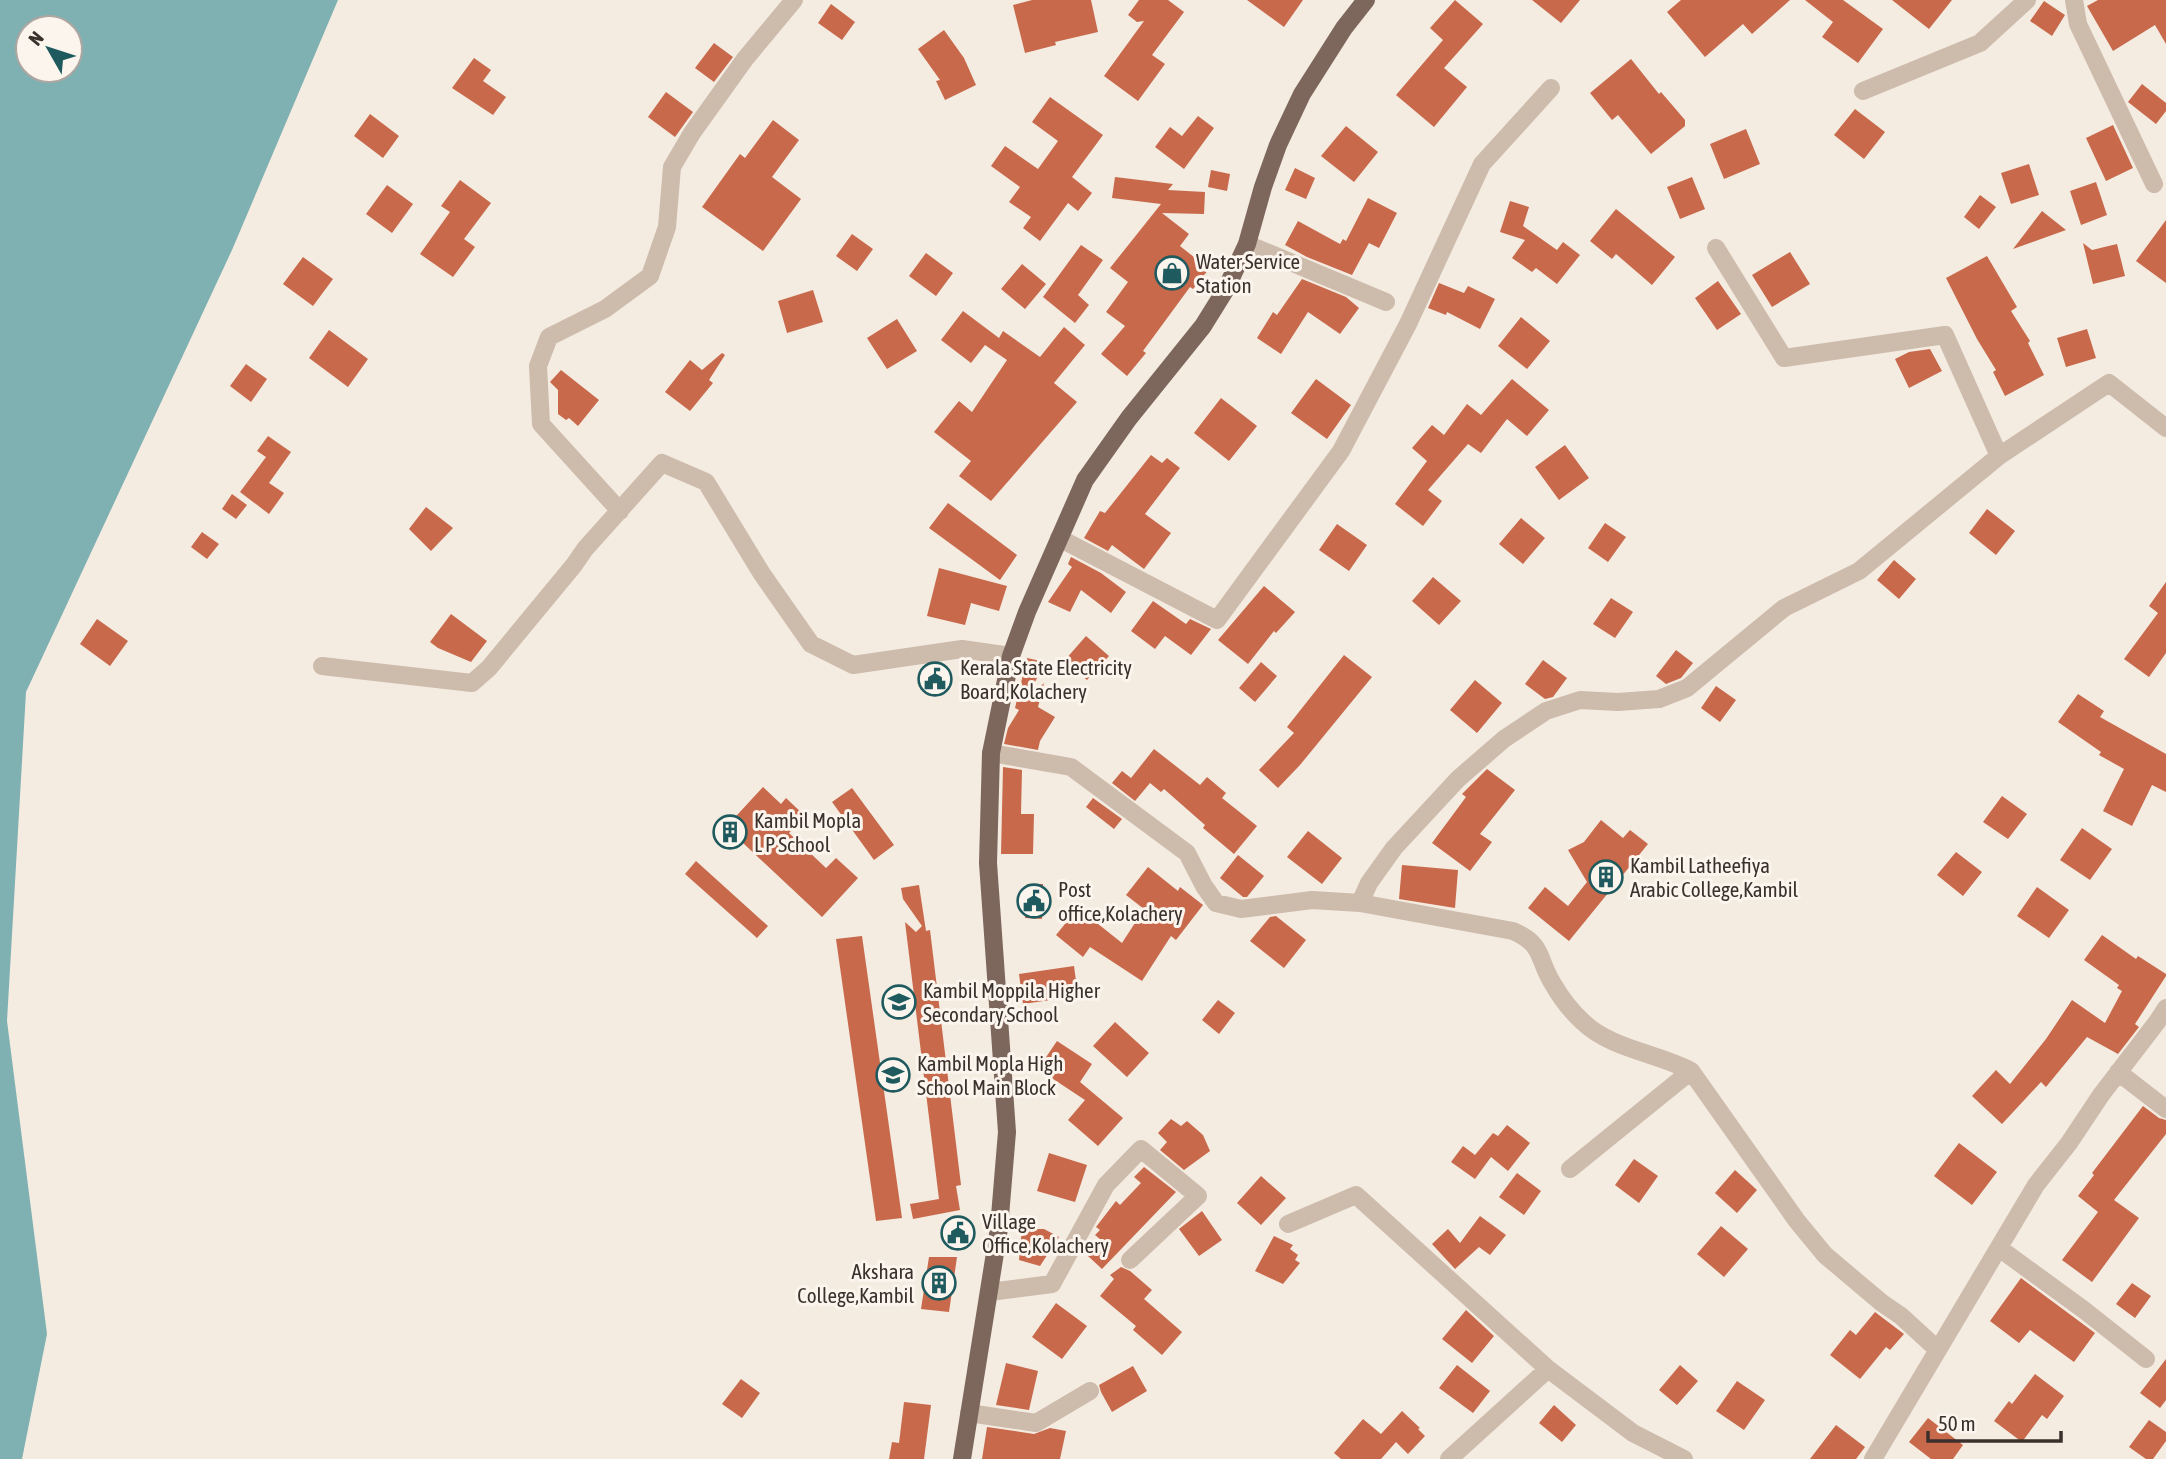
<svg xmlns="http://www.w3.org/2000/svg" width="2166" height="1459" font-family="'Asap Condensed',sans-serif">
	<rect width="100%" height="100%" fill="#f4ebe1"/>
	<path fill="#7fb0b2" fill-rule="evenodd" d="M0 0H338L232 250 26 692 7 1021 47 1334 22 1459H0ZM28 28H70V70H28Z"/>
	<path fill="#c8694b" d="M1032 0H1091L1098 32 1055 42 1056 45 1025 53 1013 5Z
		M1139 0H1168L1184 12 1152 55 1165 64 1138 101 1104 76 1144 21 1137 22 1128 15Z
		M1247 0H1303L1284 27Z
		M1455 0 1483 24 1444 68 1467 87 1434 127 1396 95 1443 40 1430 28Z
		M1532 0H1580L1561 23Z
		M1681 0H1790L1752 34 1743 24 1705 57 1667 12Z
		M1805 0H1843L1883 29 1858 63 1822 37 1833 22Z
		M1892 0H1952L1929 29Z
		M2098 0H2166V44L2155 25 2113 51 2087 6Z
		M2044 1 2065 15 2052 36 2030 21Z
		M831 4 855 22 842 40 818 23Z
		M944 30 964 58 976 85 945 100 936 81 940 80 918 49Z
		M714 43 733 57 714 82 695 68Z
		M474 58 491 70 483 81 506 97 493 115 452 88Z
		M1631 59 1659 94 1661 92 1685 120V126L1651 154 1618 115 1612 120 1590 93Z
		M2142 84 2166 103V111L2156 124 2128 102Z
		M666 92 693 112 675 137 648 117Z
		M1050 97 1103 135 1072 177 1092 193 1078 211 1068 203 1040 241 1023 228 1031 217 1009 202 1020 187 991 166 1005 146 1038 169 1058 141 1032 122Z
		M1855 109 1885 132 1864 159 1834 135Z
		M370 114 399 136 383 158 354 136Z
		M1198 116 1214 128 1184 169 1155 147 1170 127 1182 136Z
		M773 120 799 140 772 177 801 199 763 251 702 207 740 154 745 158Z
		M2113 125 2133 168 2106 181 2086 138Z
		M1346 126 1378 152 1354 182 1321 156Z
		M1746 129 1760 164 1724 179 1710 144Z
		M2029 164 2039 195 2011 204 2001 173Z
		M1295 168 1315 178 1306 199 1285 190Z
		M1211 170 1230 174 1227 191 1208 187Z
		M1115 177 1173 184 1168 190 1205 192 1204 214 1162 213 1189 234 1180 246 1209 269 1193 289 1190 287 1143 351 1146 353 1127 376 1101 354 1125 326 1106 312 1128 282 1110 268 1161 204 1112 198Z
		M1692 177 1705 209 1680 219 1667 187Z
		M460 180 491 203 464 239 475 247 453 277 420 254 450 212 441 206Z
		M2096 182 2107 215 2081 225 2070 191Z
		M387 185 413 204 392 233 366 214Z
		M1980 195 1996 207 1979 229 1964 217Z
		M1368 198 1397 213 1379 248 1369 243 1352 275 1307 257 1285 245 1298 221 1340 244 1343 239 1346 241Z
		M1510 201 1529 207 1523 226 1557 250 1563 242 1580 255 1557 284 1536 268 1532 272 1512 258 1525 240 1500 232Z
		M1616 209 1675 257 1652 285 1616 254 1612 259 1590 241Z
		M2042 211 2066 230 2013 249Z
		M2166 220V283L2136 261Z
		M852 234 873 249 857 271 836 256Z
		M2083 243 2092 250 2117 244 2125 276 2093 284Z
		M1081 245 1103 260 1078 295 1089 305 1075 323 1043 297Z
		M1790 252 1810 284 1772 307 1752 275Z
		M926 253 953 273 936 296 909 276Z
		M1987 256 2017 307 2011 311 2030 341 2028 343 2044 375 2005 396 1993 372 1996 370 1977 339 1946 278Z
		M303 257 333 279 313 306 283 284Z
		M1022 264 1046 284 1025 309 1001 289Z
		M1302 279 1346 297 1359 308 1340 334 1308 312 1281 354 1257 338 1273 312 1277 315Z
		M1718 281 1741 314 1717 330 1695 298Z
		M1439 283 1464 293 1468 286 1495 299 1480 329 1447 312 1446 315 1428 308Z
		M813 290 823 322 787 333 778 301Z
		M963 311 999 338 1003 331 1040 357 1064 327 1085 345 1054 383 1077 402 991 501 959 476 971 461 934 432 959 401 972 412 1007 360 985 345 971 363 941 340Z
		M1521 317 1550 341 1527 369 1498 346Z
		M897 319 917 351 887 369 867 338Z
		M2087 329 2096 358 2066 367 2057 338Z
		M329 330 368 359 348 387 309 358Z
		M1930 349 1942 371 1909 388 1895 359 1909 352Z
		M722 353 725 355 709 380 713 383 690 411 665 392 690 360 702 370Z
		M246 364 267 379 251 402 230 386Z
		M561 370 599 400 578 426 569 418 566 420 558 414V390L550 382Z
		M1316 379 1351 405 1327 439 1291 413Z
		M1512 379 1549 410 1527 436 1507 419 1481 453 1468 444 1428 490 1442 501 1423 526 1395 504 1427 461 1412 448 1432 425 1444 435 1467 404 1481 415Z
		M1221 398 1257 426 1229 461 1194 433Z
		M268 436 291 452 269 483 284 493 269 514 240 492 266 457 257 451Z
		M1565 445 1589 478 1559 500 1535 467Z
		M1151 455 1162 463 1167 458 1180 468 1145 514 1171 533 1144 569 1112 545 1108 551 1084 538 1100 511 1105 513Z
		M232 494 247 505 236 519 222 509Z
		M948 503 1017 555 1000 580 929 528Z
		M426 507 453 528 431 551 409 529Z
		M1987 509 2015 531 1996 555 1969 533Z
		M1521 518 1545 538 1523 564 1499 544Z
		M1605 523 1626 537 1608 562 1588 548Z
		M1337 524 1367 545 1349 571 1319 550Z
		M202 532 219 544 207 559 191 547Z
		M1071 557 1101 573 1126 592 1111 613 1081 590 1070 612 1048 602 1072 567 1068 564Z
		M1894 560 1916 579 1899 599 1877 580Z
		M939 568 1007 586 999 611 971 603 965 625 927 616Z
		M1433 577 1461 601 1439 625 1412 601Z
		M2166 582V653L2149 677 2124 659 2158 613 2149 606Z
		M1264 586 1295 612 1276 633 1274 631 1248 664 1218 640Z
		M1611 598 1633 612 1615 638 1593 624Z
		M1153 601 1186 624 1190 619 1211 629 1191 655 1165 636 1155 649 1131 631Z
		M451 614 487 641 471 662 438 648 430 642Z
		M97 619 128 641 110 666 80 644Z
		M1086 636 1109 656 1087 680 1065 660Z
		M1676 650 1693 663 1681 678 1666 684 1656 676Z
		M1344 655 1372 677 1300 765 1278 788 1259 770 1294 733 1287 727Z
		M1027 658 1045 662 1025 702 1044 683 1038 707 1055 717 1040 741 1038 750 1004 744 1008 728 1019 710 1015 708Z
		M1543 660 1567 678 1553 697 1545 699 1525 684Z
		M1261 662 1277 676 1255 702 1239 688Z
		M946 666 941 693 925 692 927 667Z
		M1475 680 1502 703 1477 733 1450 710Z
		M1716 686 1736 700 1720 722 1701 708Z
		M2078 694 2104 711 2100 717 2166 754V792L2152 785 2132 826 2103 811 2124 769 2099 755 2101 752 2058 722Z
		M1154 749 1200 785 1207 777 1226 793 1222 798 1257 826 1234 854 1203 828 1205 825 1164 789 1161 792 1150 783 1135 801 1112 783 1122 771 1131 778Z
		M1003 767 1022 770 1021 814H1034L1033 854H1001Z
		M1487 769 1515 790 1480 834 1492 842 1470 871 1432 843 1466 797 1462 794Z
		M763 787 781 804 786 798 805 816 789 833 826 868 836 858 858 878 822 917 726 827Z
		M852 788 894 845 874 860 832 802Z
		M2002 796 2027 814 2008 839 1983 822Z
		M1093 798 1122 819 1114 829 1086 807Z
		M1601 820 1623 838 1630 830 1648 844 1569 941 1528 908 1545 887 1568 906 1587 882 1568 850 1584 842Z
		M2082 828 2112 849 2090 880 2060 860Z
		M1308 831 1342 858 1322 884 1287 857Z
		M1956 852 1982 872 1963 896 1937 875Z
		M1238 855 1264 876 1247 897H1243L1220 878Z
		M696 861 768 926 757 938 685 874Z
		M1402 865 1458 870 1455 908 1399 899Z
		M1148 867 1178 891 1180 887 1203 905 1176 940 1171 936 1142 981 1090 947 1083 957 1056 935 1078 908 1122 943 1144 909 1126 895Z
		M1027 884H1043L1042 919 1025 918Z
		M919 885 926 931 930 930 961 1185 956 1186 960 1210 913 1219 910 1204 939 1199 905 922 916 932 922 926 903 899 901 888Z
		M2037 887 2069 910 2049 938 2017 916Z
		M1276 916 1306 940 1284 968 1250 941 1270 917Z
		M2102 935 2136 959 2138 956 2166 974V976L2135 1024 2139 1027 2118 1054 2087 1037 2046 1087 2041 1082 2002 1124 1972 1096 1996 1070 2010 1084 2046 1039 2072 1000 2105 1023 2122 991 2117 988 2119 985 2084 960Z
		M862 936 902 1218 876 1221 836 939Z
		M1074 966 1078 996 1023 1004 1019 974Z
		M1218 1000 1235 1013 1219 1034 1202 1020Z
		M1115 1022 1149 1053 1127 1077 1093 1046Z
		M1057 1041 1092 1064 1080 1082 1123 1118 1098 1146 1068 1120 1085 1100 1038 1069Z
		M2143 1106 2159 1118 2166 1120V1134L2114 1200 2139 1218 2092 1282 2062 1260 2098 1212 2078 1196 2094 1175 2092 1173Z
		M1171 1119 1181 1126 1187 1121 1203 1135 1210 1151 1184 1170 1160 1150 1167 1142 1158 1133Z
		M1507 1125 1530 1143 1508 1171 1491 1157 1475 1179 1451 1162 1463 1146 1475 1155 1493 1133 1498 1136Z
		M1959 1143 1997 1172 1972 1205 1934 1176Z
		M1049 1153 1087 1165 1075 1202 1037 1191Z
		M1634 1159 1658 1176 1639 1203 1615 1185Z
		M1144 1167 1176 1192 1102 1269 1088 1256 1101 1240 1095 1235 1100 1230 1096 1227 1116 1201 1120 1205 1141 1183 1134 1177Z
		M1735 1170 1757 1190 1737 1213 1715 1193Z
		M1517 1173 1541 1191 1524 1215 1499 1197Z
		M1261 1176 1286 1198 1261 1225 1237 1203Z
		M1202 1211 1222 1240 1199 1256 1179 1229Z
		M1480 1216 1506 1235 1490 1255 1479 1247 1455 1269 1432 1244 1448 1229 1460 1243Z
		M1721 1226 1748 1249 1724 1277 1697 1254Z
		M1022 1229H1044L1059 1237 1040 1266 1019 1260Z
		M1274 1236 1293 1245 1290 1249 1298 1255 1295 1260 1300 1263 1283 1284 1255 1271Z
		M929 1257H957L949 1312 921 1309Z
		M1121 1267 1130 1271 1152 1290 1144 1299 1182 1332 1162 1355 1133 1330 1136 1326 1100 1296 1114 1279 1110 1275Z
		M2021 1278 2095 1333 2074 1362 2030 1330 2019 1343 1990 1321Z
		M2132 1283 2151 1296 2135 1318 2116 1304Z
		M1056 1303 1087 1326 1062 1359 1032 1337Z
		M1466 1310 1494 1336 1472 1363 1442 1339Z
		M1875 1312 1904 1334 1890 1350 1886 1347 1860 1379 1830 1355 1850 1330 1856 1335Z
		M2166 1359V1400L2160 1408 2140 1393Z
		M1006 1363 1038 1371 1029 1410 996 1405Z
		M1457 1365 1490 1391 1473 1413 1439 1388Z
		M1680 1365 1698 1381 1677 1405 1659 1390Z
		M1133 1366 1147 1391 1112 1412 1101 1392 1099 1385Z
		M2035 1374 2064 1396 2047 1419 2042 1415 2022 1442 1994 1421 2009 1401 2012 1404Z
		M741 1379 760 1393 742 1418 722 1404Z
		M1737 1381 1765 1400 1744 1430 1716 1411Z
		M904 1402 931 1405 924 1459H889L892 1442 899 1443Z
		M1554 1405 1576 1425 1562 1442 1539 1423Z
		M1402 1411 1420 1428 1418 1429 1425 1436 1408 1454 1396 1442 1381 1459H1341L1334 1453 1363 1419 1381 1434Z
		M1928 1418 1963 1445 1953 1459H1931L1909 1442Z
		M2149 1420 2166 1432V1441L2153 1459H2146L2129 1447Z
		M1836 1425 1865 1447 1856 1459H1810Z
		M987 1427 1034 1434 1050 1428 1066 1431 1060 1459H982Z"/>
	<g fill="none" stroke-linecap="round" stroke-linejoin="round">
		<path stroke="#cdbbac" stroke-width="18" d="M2074 0 2078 24 2154 184
			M1863 91 1980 43 2027 0
			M1247 244 1386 302
			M1716 248 1784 358 1945 335 1999 456
			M620 511 541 424 538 366 549 337 605 309 650 276 667 227 672 167 692 133 745 59 794 0
			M1059 538 1217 620 1341 451 1408 324 1482 164 1551 88
			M322 666 472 683 489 668 574 565 585 549 662 463 706 482 762 574 811 644 853 665 962 649 1011 656
			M991 753 1071 767 1187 853 1204 886 1216 903 1241 909 1312 900 1360 903 1513 931C1545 945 1537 959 1553 984 1561 998 1572 1012 1583 1022 1611 1049 1657 1053 1691 1071L1797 1221 1825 1255 1882 1303 1901 1316 1937 1349
			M1360 903 1369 883 1394 848 1458 779 1504 739 1546 711 1580 700 1618 702 1659 699 1687 688 1784 608 1859 571 1999 456 2109 383 2166 428
			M2118 1072 2166 1109
			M1570 1169 1691 1071
			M1288 1224 1356 1195 1548 1369
			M1999 1248 2084 1310 2146 1359
			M990 1292 1052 1284 1106 1185 1141 1149 1198 1196 1130 1260
			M969 1413 1036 1423 1090 1391
			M1449 1459 1548 1369 1633 1433 1684 1459
			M1873 1459 2036 1185 2069 1143 2101 1095 2157 1022 2166 1008"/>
		<path stroke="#7d675c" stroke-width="18" d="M962 1459 999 1228 1007 1132 988 863 991 753 1011 656 1027 612 1085 480 1129 418 1203 326 1226 289 1247 244 1263 187 1278 145 1302 94 1344 28 1366 0"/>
	</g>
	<defs>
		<symbol id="shop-ring" viewBox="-11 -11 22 22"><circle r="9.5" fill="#fbf5ee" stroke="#1f5a5e" stroke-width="1.5"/><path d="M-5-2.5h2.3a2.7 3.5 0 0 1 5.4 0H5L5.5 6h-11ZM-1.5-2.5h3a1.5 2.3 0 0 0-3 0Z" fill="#1f5a5e"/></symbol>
		<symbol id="civic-ring" viewBox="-11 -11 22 22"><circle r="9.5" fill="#fbf5ee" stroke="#1f5a5e" stroke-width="1.5"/><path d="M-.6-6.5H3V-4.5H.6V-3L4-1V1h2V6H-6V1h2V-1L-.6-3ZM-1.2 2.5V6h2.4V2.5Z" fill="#1f5a5e"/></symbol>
		<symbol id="building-ring" viewBox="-11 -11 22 22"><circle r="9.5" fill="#fbf5ee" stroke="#1f5a5e" stroke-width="1.5"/><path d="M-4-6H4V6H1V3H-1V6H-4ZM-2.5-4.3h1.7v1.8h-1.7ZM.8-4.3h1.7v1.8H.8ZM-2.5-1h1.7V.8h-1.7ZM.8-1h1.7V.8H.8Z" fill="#1f5a5e"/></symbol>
		<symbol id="school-ring" viewBox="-11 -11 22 22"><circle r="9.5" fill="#fbf5ee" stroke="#1f5a5e" stroke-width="1.5"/><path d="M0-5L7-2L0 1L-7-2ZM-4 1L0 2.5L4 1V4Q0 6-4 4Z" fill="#1f5a5e"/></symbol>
	</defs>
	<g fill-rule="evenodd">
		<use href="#shop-ring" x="1153" y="254" width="38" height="38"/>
		<use href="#civic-ring" x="916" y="660" width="38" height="38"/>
		<use href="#building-ring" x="711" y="813" width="38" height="38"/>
		<use href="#building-ring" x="1587" y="858" width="38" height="38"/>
		<use href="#civic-ring" x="1015" y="882" width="38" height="38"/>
		<use href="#school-ring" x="880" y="983" width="38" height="38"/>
		<use href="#school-ring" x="874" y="1056" width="38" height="38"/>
		<use href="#civic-ring" x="939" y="1214" width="38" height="38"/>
		<use href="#building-ring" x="920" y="1264" width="38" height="38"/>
	</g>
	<g text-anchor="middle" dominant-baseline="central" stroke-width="6" stroke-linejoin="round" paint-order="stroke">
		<g font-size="21" fill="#3b302b" stroke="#fbf5ee" text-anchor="start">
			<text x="1196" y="261">Water Service<tspan x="1196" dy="24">Station</tspan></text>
			<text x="960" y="667">Kerala State Electricity<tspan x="960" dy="24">Board,Kolachery</tspan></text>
			<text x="754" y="820">Kambil Mopla<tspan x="754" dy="24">L P School</tspan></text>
			<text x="1630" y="865">Kambil Latheefiya<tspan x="1630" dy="24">Arabic College,Kambil</tspan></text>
			<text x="1058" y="889">Post<tspan x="1058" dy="24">office,Kolachery</tspan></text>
			<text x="923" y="990">Kambil Moppila Higher<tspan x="923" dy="24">Secondary School</tspan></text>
			<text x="917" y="1063">Kambil Mopla High<tspan x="917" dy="24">School Main Block</tspan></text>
			<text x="982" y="1221">Village<tspan x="982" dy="24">Office,Kolachery</tspan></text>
			<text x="914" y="1271" text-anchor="end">Akshara<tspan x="914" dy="24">College,Kambil</tspan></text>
		</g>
	</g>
	<g transform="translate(49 49) rotate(309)"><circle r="33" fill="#fbf5ee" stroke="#aea6a0" stroke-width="2"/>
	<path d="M0-5L12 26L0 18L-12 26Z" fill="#1f5a5e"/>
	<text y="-10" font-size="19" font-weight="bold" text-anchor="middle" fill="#3b302b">N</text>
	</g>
	<path d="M1928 1431v10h133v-10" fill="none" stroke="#3b302b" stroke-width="3.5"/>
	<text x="1938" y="1431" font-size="21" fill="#3b302b" stroke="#fbf5ee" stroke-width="5" paint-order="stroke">50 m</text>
</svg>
